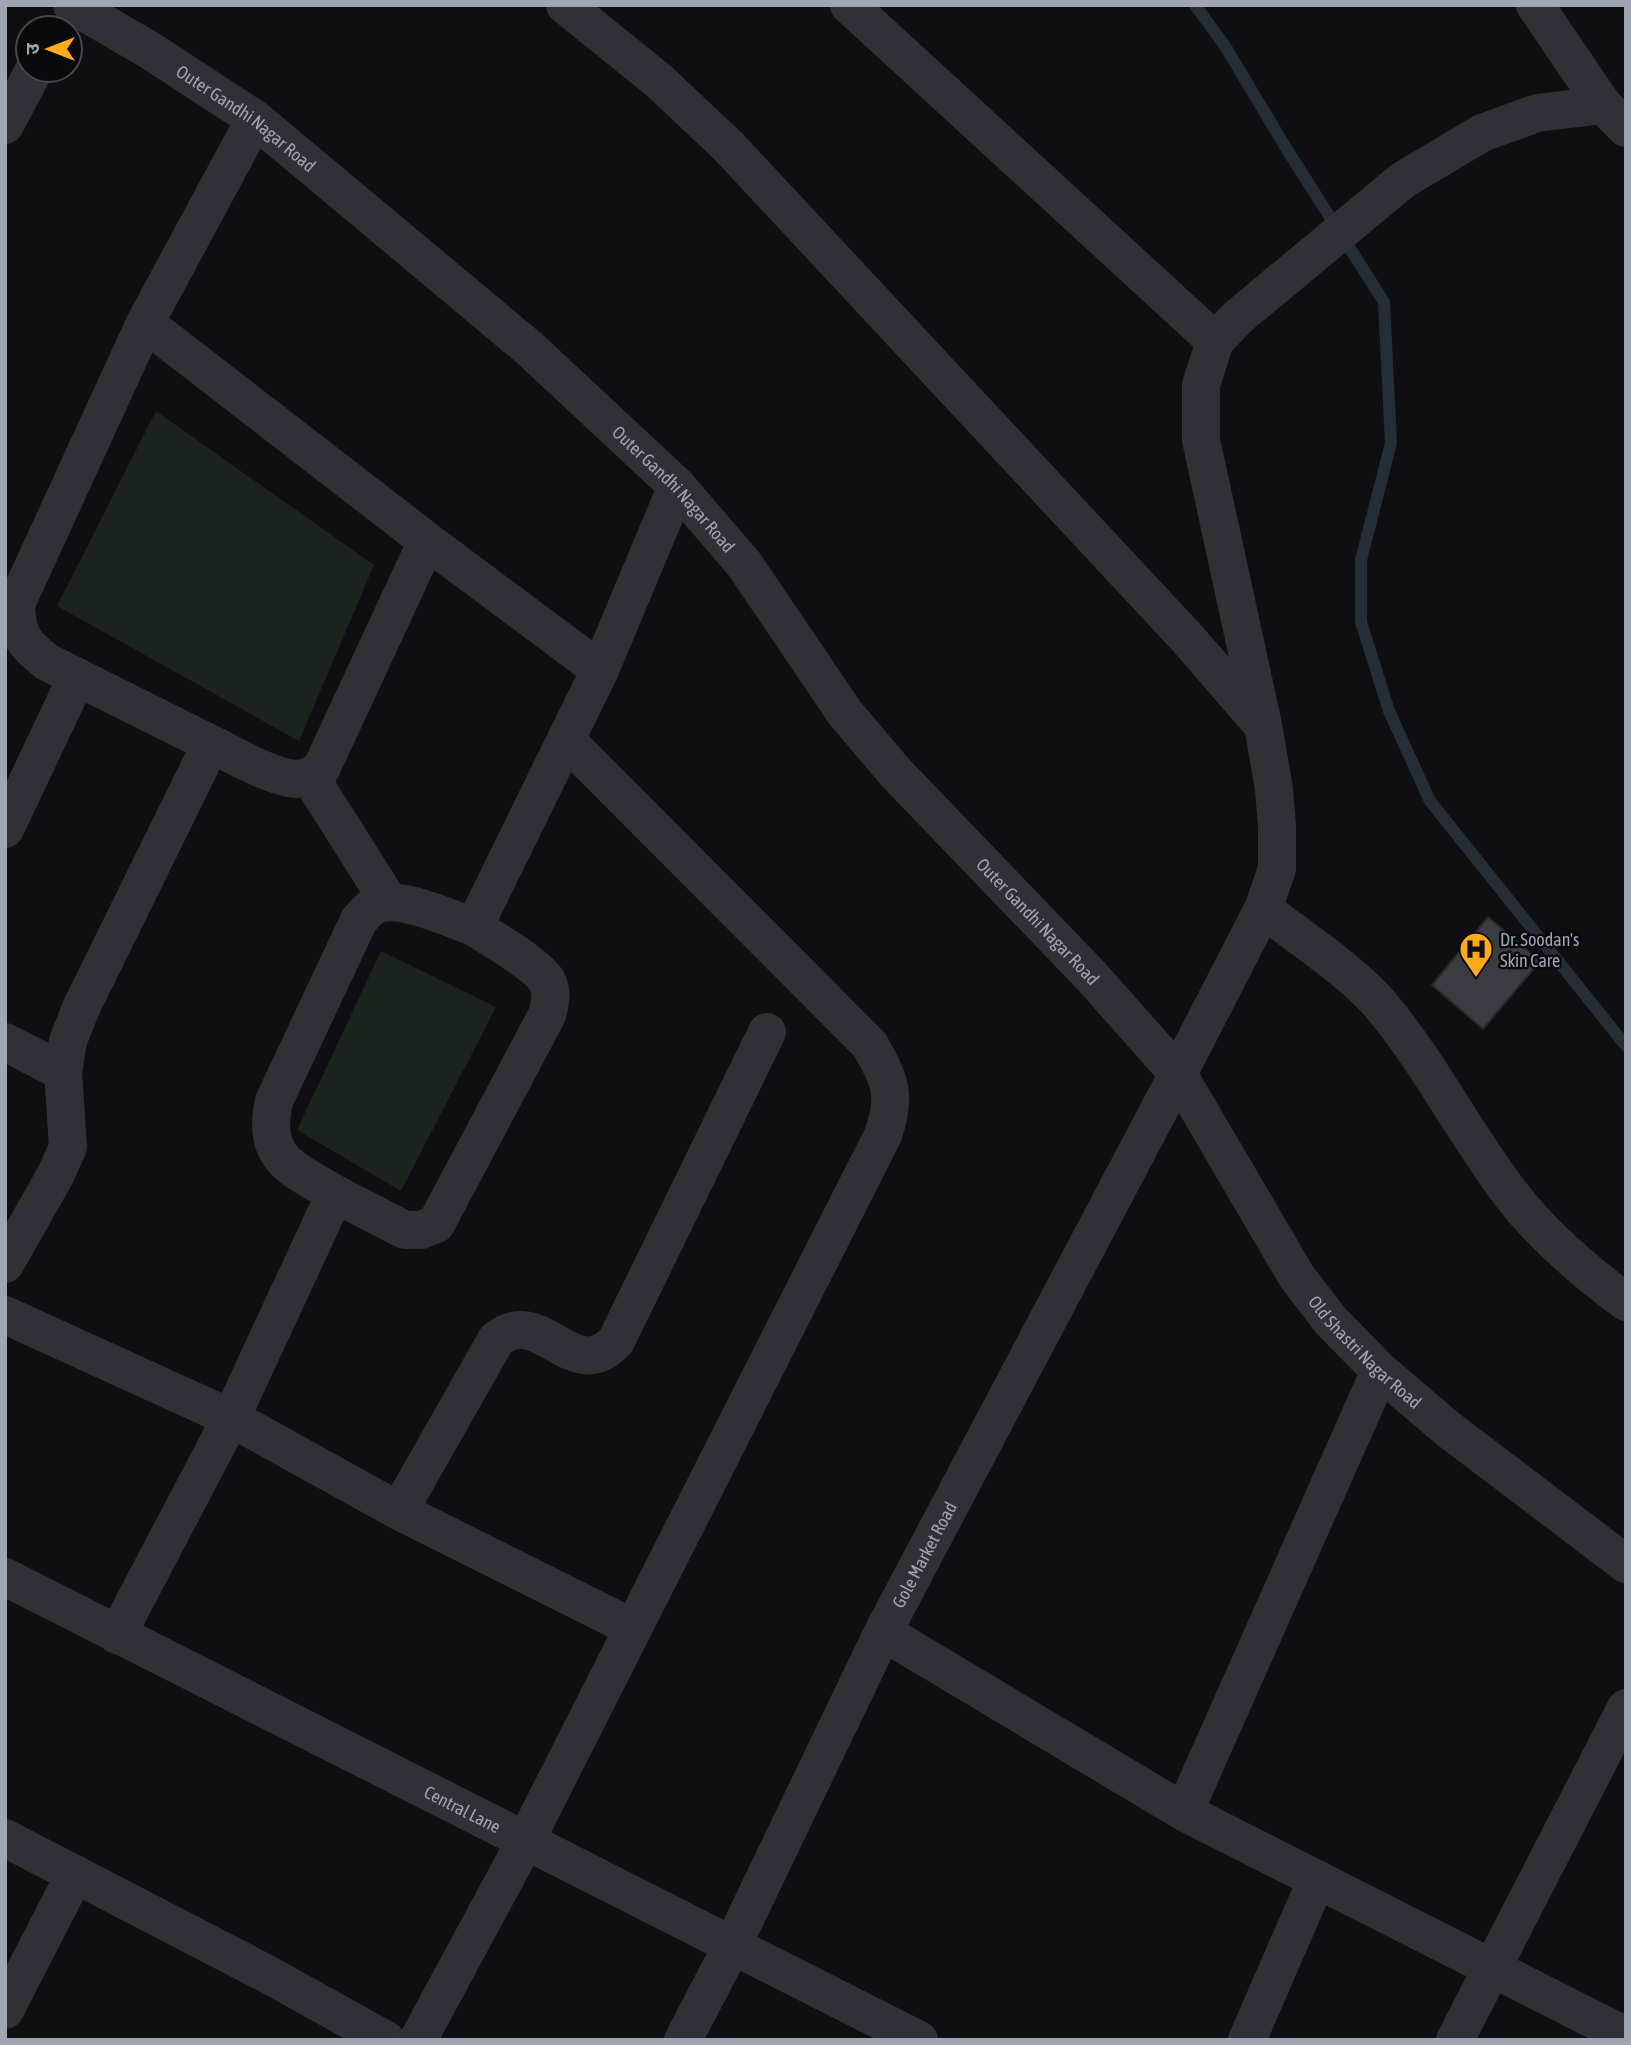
<svg xmlns="http://www.w3.org/2000/svg" width="1631" height="2045" font-family="'Asap Condensed','Noto Sans Devanagari',sans-serif">
	<rect width="100%" height="100%" fill="#0f0f11"/>
	<path fill="#1b231c" d="M156 411 374 565 299 741 57 606Z
		M381 951 496 1007 401 1191 297 1130Z"/>
	<g fill="none" stroke-linecap="round" stroke-linejoin="round">
		<path stroke="#252e35" stroke-width="12" d="M1195 5 1225 46 1286 148 1384 302 1391 443 1361 560V622L1389 711 1430 801 1626 1046"/>
	</g>
	<path fill="#3b3c41" stroke="#29292d" stroke-width="2" d="M1488 917 1540 961 1483 1029 1432 985Z"/>
	<g fill="none" stroke-linecap="round" stroke-linejoin="round">
		<g stroke="#303136" stroke-width="38">
			<path id="s1" d="M72 5 151 51 255 119 529 348 677 486 744 564 845 713 895 772 1092 977 1178 1074 1297 1277 1331 1321 1380 1371 1448 1429 1626 1564"/>
			<path d="M565 5 659 81 728 146 1187 638 1259 721"/>
			<path d="M849 5 1215 341"/>
			<path d="M1535 5 1603 105"/>
			<path d="M5 125 34 70"/>
			<path d="M145 323 427 541 600 670"/>
			<path d="M211 744C234 755 271 777 295 779 306 779 313 775 321 769L427 541"/>
			<path d="M310 777 389 902"/>
			<path d="M5 829 77 677"/>
			<path d="M1263 909C1298 936 1351 971 1379 1003 1430 1063 1465 1135 1513 1197 1545 1238 1584 1271 1626 1302"/>
			<path d="M5 1042 63 1072"/>
			<path d="M335 1194C292 1168 261 1159 274 1101L359 920C363 916 367 911 371 908 394 891 450 919 474 927"/>
			<path d="M5 1264 56 1174 68 1147 63 1072 68 1041 81 1008 211 744 47 662C23 643 17 636 16 604L145 323 255 119"/>
			<path d="M5 1315 231 1418 399 1511 633 1628"/>
			<path d="M399 1511 496 1340C541 1302 573 1388 616 1341L767 1032"/>
			<path id="s2" d="M5 1577 919 2040"/>
			<path d="M883 1632 1184 1812 1626 2036"/>
			<path d="M117 1635 231 1418 335 1194 405 1230H421L436 1224 547 1015C550 1004 553 992 547 981 537 964 492 939 474 927L600 670 677 486"/>
			<path d="M1184 1812 1380 1371"/>
			<path d="M5 1838 269 1975 386 2040"/>
			<path d="M5 2010 75 1874"/>
			<path d="M418 2040 526 1840 883 1135C897 1094 890 1081 870 1045L566 740"/>
			<path id="s3" d="M683 2040 733 1944 883 1632 1178 1074 1263 909 1277 869V827L1274 789 1263 725 1201 440V385L1215 341 1238 317 1403 180 1482 133 1537 113 1603 105 1626 128"/>
			<path d="M1247 2040 1317 1879"/>
			<path d="M1455 2040 1626 1708"/>
		</g>
	</g>
	<defs>
		<symbol id="hospital-pin" viewBox="-11 -11 22 30"><path d="M0 17L-7.5 6A9.5 9.5 0 1 1 7.5 6Z" fill="#ffab19" stroke="#0a0a0c"/><path d="M-5-5h3v3.5h4V-5h3V5h-3V1.5h-4V5h-3Z" fill="#111"/></symbol>
	</defs>
	<g fill-rule="evenodd">
		<use href="#hospital-pin" x="1457" y="930" width="38" height="52"/>
	</g>
	<g text-anchor="middle" dominant-baseline="central" stroke-width="5" stroke-linejoin="round" paint-order="stroke">
		<g font-size="18" fill="#9fa5b3" stroke="#0a0a0c">
			<text stroke="none"><textPath href="#s1" startOffset="208">Outer Gandhi Nagar Road</textPath></text>
			<text stroke="none"><textPath href="#s1" startOffset="775">Outer Gandhi Nagar Road</textPath></text>
			<text stroke="none"><textPath href="#s1" startOffset="1342">Outer Gandhi Nagar Road</textPath></text>
			<text stroke="none"><textPath href="#s1" startOffset="1886">Old Shastri Nagar Road</textPath></text>
			<text stroke="none"><textPath href="#s3" startOffset="542">Gole Market Road</textPath></text>
			<text stroke="none"><textPath href="#s2" startOffset="513">Central Lane</textPath></text>
		</g>
		<g font-size="18" fill="#9fa5b3" stroke="#0a0a0c" text-anchor="start">
			<text x="1500" y="939">Dr. Soodan's<tspan x="1500" dy="21">Skin Care</tspan></text>
		</g>
	</g>
	<rect width="1631" height="2045" fill="none" stroke="#9fa5b3" stroke-width="14"/>
	<g transform="translate(49 49) rotate(270)"><circle r="33" fill="#0a0a0c" stroke="#46484f" stroke-width="2"/>
	<path d="M0-5L12 26L0 18L-12 26Z" fill="#ffab19"/>
	<text y="-10" font-size="19" font-weight="bold" text-anchor="middle" fill="#9fa5b3">उ</text>
	</g>
</svg>
